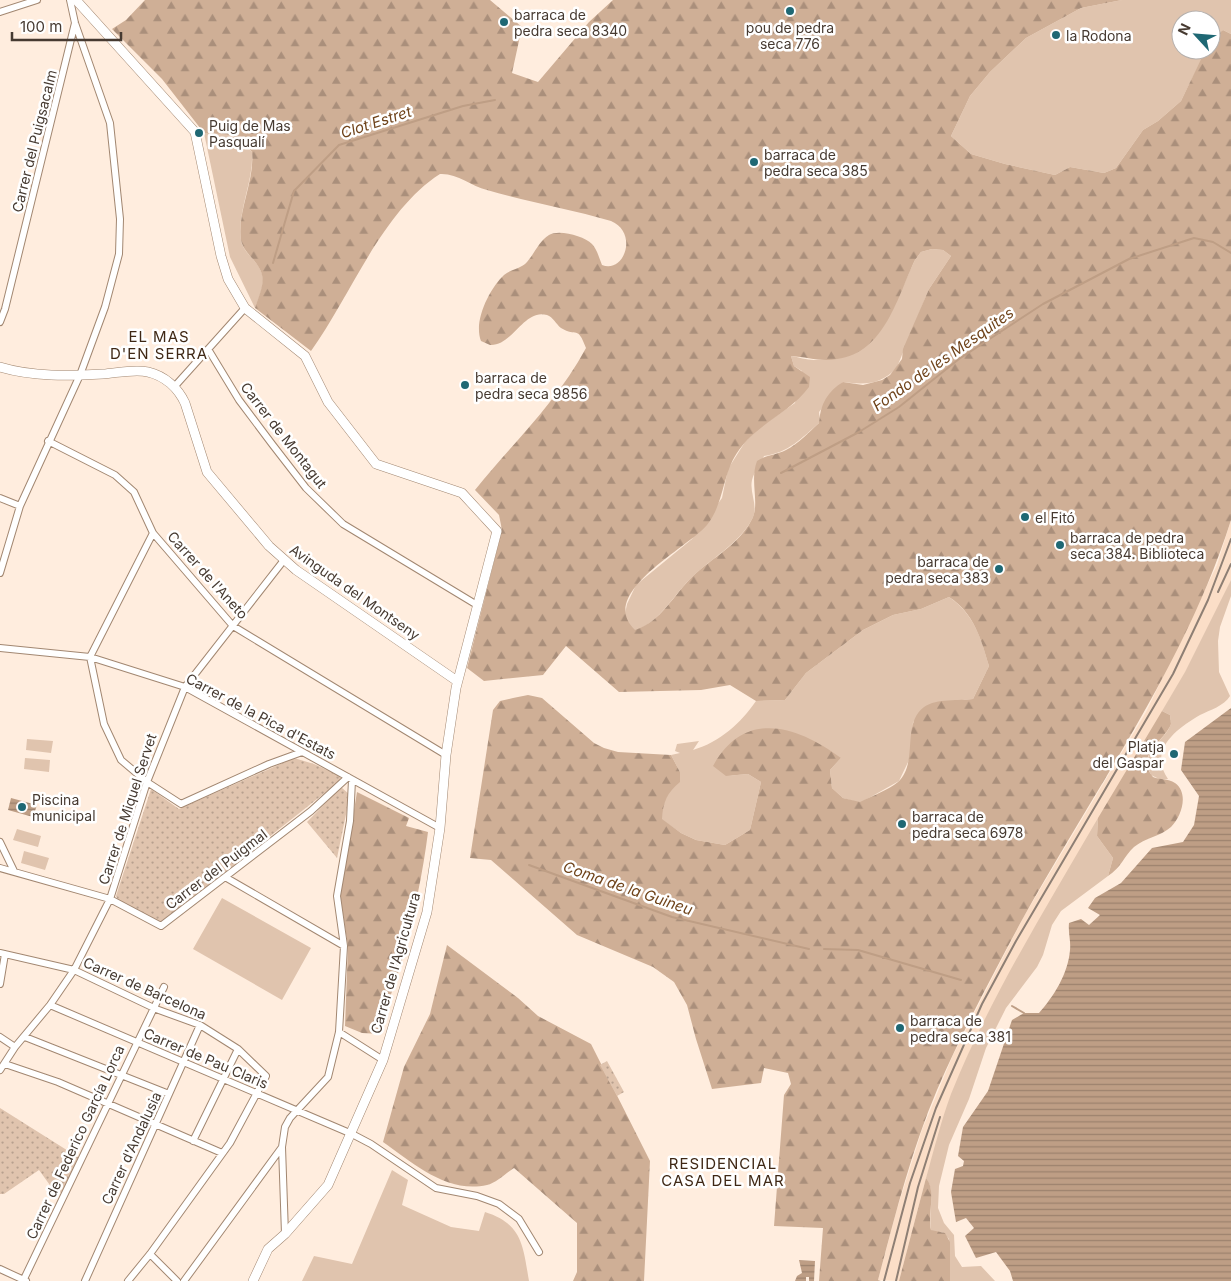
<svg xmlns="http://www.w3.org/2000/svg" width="1231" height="1281" font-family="Inter,sans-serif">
	<defs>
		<pattern id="forest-firs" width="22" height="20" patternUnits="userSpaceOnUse" patternTransform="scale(1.25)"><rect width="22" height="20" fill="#cfaf96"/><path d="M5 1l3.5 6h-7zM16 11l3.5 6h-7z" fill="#aa8f7b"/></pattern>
		<pattern id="park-dots" width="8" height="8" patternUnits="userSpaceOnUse" patternTransform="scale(1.25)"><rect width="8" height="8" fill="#e0c4ae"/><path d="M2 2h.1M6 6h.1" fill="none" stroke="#b7a08e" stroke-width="1.8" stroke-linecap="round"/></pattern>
		<pattern id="water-rules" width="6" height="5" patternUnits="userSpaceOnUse" patternTransform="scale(1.25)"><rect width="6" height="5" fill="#be9e85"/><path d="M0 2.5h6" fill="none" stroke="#9c826d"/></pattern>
	</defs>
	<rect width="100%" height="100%" fill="#ffedde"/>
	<path fill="#fbdec7" d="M1231 520V580L1225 594 1185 673 1031 934 972 1046 951 1096 926 1178 899 1281 878 1280 897 1209 922 1130 953 1055 1023 918 1146 712 1217 565Z"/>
	<path fill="#e0c4ae" d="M1122 0H1231V34L1223 30 1211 42V20H1181V50H1206L1181 101 1158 121 1143 130 1116 168 1104 173 1070 167 1055 175 1005 164 971 154 951 136 970 96 990 72 1026 38 1081 8Z
		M220 132 241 140 252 152C254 181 237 211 241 240 242 247 246 251 250 256 269 276 264 284 255 308L230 257 204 133Z
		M932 249 943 250 951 256 929 289 897 367C882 385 864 385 843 382L819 412 820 422C802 438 788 453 764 456 761 463 754 472 752 480 749 494 760 507 751 521 738 544 712 558 693 576 674 594 661 621 635 631L628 624 625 614 627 604 636 585 692 539 722 498 728 469 745 442 760 427 795 403 802 371 794 366 791 356C798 357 807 360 814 360 884 359 890 311 915 260L921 252Z
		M1231 580V596L1220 627 1218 641 1219 672 1230 696C1224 706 1210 710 1200 715 1176 729 1148 750 1168 779H1159L1151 775C1139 749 1164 743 1171 724L1170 715 1162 711 1185 672Z
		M949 597C974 614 981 638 989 666L973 699 940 702 913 722 910 758 899 781 860 803 843 798 832 788 830 770 841 758 726 776 748 774 761 782 750 830 725 845 696 840 681 833 661 819 663 804 680 772 671 755 680 753 675 751 677 744 699 741 693 750C720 742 741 723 756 701L785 700 806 673 863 630 893 615 921 609Z
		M27 739 53 741 51 753 26 750Z
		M25 758 50 760 49 772 24 769Z
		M1098 818 1097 836 1113 858 1108 876 1061 911 1052 925 1043 955 1037 967 1006 1008 986 1048 969 1099 949 1145 939 1186 938 1208 944 1223 954 1235 955 1256 962 1267 981 1266 995 1281H950L949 1239 942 1232H933L931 1230C928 1214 936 1191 926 1178 934 1150 941 1121 951 1094 990 997 1046 908 1098 818Z
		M17 829 41 836 38 847 13 840Z
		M24 851 49 858 45 870 21 863Z
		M222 898 311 948 282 1000 193 949Z
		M392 1170 408 1180 402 1205 451 1227 479 1231 485 1212C523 1224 523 1247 529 1281H302L314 1256 352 1264Z"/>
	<path fill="url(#forest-firs)" fill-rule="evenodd" d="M145 0H490L522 27 512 73 538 82 589 22 613 0H1122L1081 8 1026 38 990 72 970 96 951 136 971 154 1005 164 1055 175 1070 167 1104 173 1116 168 1143 130 1158 121 1181 101 1203 55 1206 50H1211C1211 39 1215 36 1223 30L1231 34V520C1185 665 1095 788 1022 920 992 976 962 1032 937 1090 911 1151 895 1216 878 1280L881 1281H819L823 1228 774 1226 784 1095 791 1084 788 1073 764 1068 761 1083 712 1089 696 1039 687 1005 674 982 653 967 577 935 491 860 470 858 493 710 500 701 513 698 528 695 542 698 594 743 604 748 618 752 671 755 680 772V782C667 793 663 802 662 819L681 833 696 840 725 845 750 830 761 782 748 774 726 776 713 766C745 708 798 726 841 758L830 770 832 788 843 798 860 802C872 796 888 790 898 782 919 763 901 724 924 707 937 698 959 701 973 699L989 666C981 639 974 613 949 597L921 609 893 615 863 630 806 673 785 700 756 701 730 685 701 690 619 692 566 646 543 675 484 681 467 668 502 530 499 515 475 490C513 443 557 402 586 348 577 324 577 338 561 328 556 324 553 317 547 315 524 308 513 346 490 345L481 341C473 321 490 288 504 275 511 269 521 269 527 262 535 253 539 241 549 235 559 229 584 236 592 244 597 249 599 258 602 265 624 274 639 233 611 221 570 209 528 202 487 190 471 186 457 173 440 174 382 211 350 297 311 351L255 308C263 284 269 276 250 256 246 251 242 246 241 240 237 211 255 181 252 152 240 134 223 133 204 133L162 79 112 29 126 20ZM932 249 943 250 951 256 929 289 903 349 902 359 890 375 882 380 863 385 843 382C828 391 820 404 819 423 809 432 798 444 786 450 776 455 766 455 757 461 749 482 761 505 751 521 738 545 712 558 693 576 674 594 661 622 635 630 596 593 688 548 707 525 725 502 722 473 739 450 758 423 790 413 809 387L810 377 794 366 791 356C807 357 821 362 837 359 885 353 898 295 915 260L921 252Z
		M1162 711 1170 715 1171 724C1165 741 1134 755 1153 777 1160 780 1168 778 1175 783 1189 793 1182 816 1171 827 1161 836 1145 838 1134 847 1124 856 1121 868 1108 876L1113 858 1097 836 1098 818Z
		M357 792 409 818 406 826 428 832C423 873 414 913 404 953 397 981 385 1006 381 1034L362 1033 345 1026 348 946 340 895Z
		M447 945 518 998 538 1016 591 1044 650 1161 644 1281H573L577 1272V1223L514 1168C506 1173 496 1183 487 1185 447 1194 413 1163 383 1142L404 1067 430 1014Z
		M926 1178C937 1191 927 1214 931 1230L945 1233 950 1242V1281H899Z"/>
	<path fill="url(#park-dots)" d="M294 758 314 764 340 776 341 780 161 923 118 900 116 896 151 789 179 809Z
		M341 787 350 795 337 858 307 822Z
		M607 1061 624 1092 617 1096 600 1065Z
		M0 1108 81 1159 61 1193 52 1188 39 1170 4 1194H0Z"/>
	<path fill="url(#water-rules)" d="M1231 708V1281H1013L1010 1271 996 1252 976 1258 965 1236 974 1228 966 1218 956 1222 951 1192 955 1169 963 1166 964 1161 958 1156 963 1127 988 1091 1012 1020 1024 1013H1039C1054 996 1068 974 1070 950 1071 941 1068 933 1069 923L1081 919 1089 925 1100 915 1088 908 1095 898 1121 883 1152 848 1183 842 1194 825 1199 796 1181 770 1185 742Z
		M11 798 37 805 33 817 8 810Z
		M799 1260 815 1261 814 1281H809V1277H806V1281H795L797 1276 802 1273Z"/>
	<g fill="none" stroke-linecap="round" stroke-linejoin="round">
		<path stroke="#be9e85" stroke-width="2" d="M273 263 294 191 339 145 463 106 495 100
			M781 473 859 432 899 407 959 359 1043 304 1129 259 1194 238 1213 242 1231 253
			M529 865 672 917 809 949
			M824 949 858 950 961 980
			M1012 1006 1024 1013"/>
		<defs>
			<path id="street" d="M0 12 37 0
				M0 322 5 309 75 23
				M208 349 239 400 272 444 306 488 343 524 477 605
				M175 386 245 308
				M48 441 115 475 134 492 153 533 233 626 446 755
				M0 498 20 506
				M153 533 90 657 104 724 121 760 147 782 181 804 269 764 302 752
				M0 573 20 506 80 375 105 307 119 254 120 219 110 123 75 23 70 0
				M0 648 90 657 185 687 440 828
				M0 842 14 871
				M0 868 110 899 161 926 311 811 348 777
				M225 877 344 946
				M0 953 74 970 156 1009 200 1025 238 1049 266 1076 230 1143 150 1254 128 1281
				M0 984 5 954
				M50 1005 352 1134 371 1144 436 1188 477 1196 499 1204 519 1219 539 1252
				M339 1032 383 1060
				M0 1037 15 1047
				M25 1037 169 1094
				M5 1064 58 1082 222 1153
				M0 1070 15 1047 50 1005 74 970 110 899 147 782 185 687 284 560
				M193 1141 238 1049
				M282 1147 285 1234
				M150 1254 177 1281
				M0 1269 26 1281
				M23 1281 164 987
				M85 1281 200 1025
				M184 1281 282 1147 285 1127 290 1118 328 1077 339 1032 344 946 337 896 350 821 352 780"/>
			<path id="secondary" d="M76 0 195 132 221 256 228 279 245 308 305 356 328 402 376 464 462 493 497 531 456 688 446 755 440 828 427 912 383 1060 328 1185 285 1234 268 1249 253 1281
				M0 367C33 377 69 376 103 374 117 373 134 369 148 372 165 376 178 388 185 403L207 472 269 546 296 570 457 681"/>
		</defs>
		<use href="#street" stroke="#a28771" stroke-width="8"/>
		<use href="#secondary" stroke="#a28771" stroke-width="10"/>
		<use href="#street" stroke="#fff" stroke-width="6"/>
		<use href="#secondary" stroke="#fff" stroke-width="9"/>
		<path stroke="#8e7f74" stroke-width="2" d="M1218 592 1231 564
			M884 1281 910 1183 936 1108 982 1004 1016 941 1173 674 1208 600 1231 539
			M896 1281 918 1187 940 1117"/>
	</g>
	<g fill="#1f6874" stroke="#fff" stroke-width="2">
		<circle cx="790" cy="11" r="5"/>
		<circle cx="504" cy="22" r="5"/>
		<circle cx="1056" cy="35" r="5"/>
		<circle cx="199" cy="133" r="5"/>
		<circle cx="754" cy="162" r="5"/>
		<circle cx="465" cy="385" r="5"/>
		<circle cx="1025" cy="517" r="5"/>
		<circle cx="1060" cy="545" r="5"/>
		<circle cx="999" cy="569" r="5"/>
		<circle cx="1174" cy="754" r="5"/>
		<circle cx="22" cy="807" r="5"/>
		<circle cx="902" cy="824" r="5"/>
		<circle cx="900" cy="1028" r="5"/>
	</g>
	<g text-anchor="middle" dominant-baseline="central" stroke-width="5" stroke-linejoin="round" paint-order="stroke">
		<g font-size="14" fill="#463a31" stroke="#fff" text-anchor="start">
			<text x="514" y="14">barraca de<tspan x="514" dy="16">pedra seca 8340</tspan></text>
			<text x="790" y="27" text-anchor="middle">pou de pedra<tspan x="790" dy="16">seca 776</tspan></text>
			<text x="1066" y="35">la Rodona</text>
			<text x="209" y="125">Puig de Mas<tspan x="209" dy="16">Pasqualí</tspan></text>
			<text x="764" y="154">barraca de<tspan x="764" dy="16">pedra seca 385</tspan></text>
			<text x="475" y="377">barraca de<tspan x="475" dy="16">pedra seca 9856</tspan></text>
			<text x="1035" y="517">el Fitó</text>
			<text x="1070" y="537">barraca de pedra<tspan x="1070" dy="16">seca 384. Biblioteca</tspan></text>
			<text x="989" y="561" text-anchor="end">barraca de<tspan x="989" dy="16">pedra seca 383</tspan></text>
			<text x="1164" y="746" text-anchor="end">Platja<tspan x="1164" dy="16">del Gaspar</tspan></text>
			<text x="32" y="799">Piscina<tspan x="32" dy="16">municipal</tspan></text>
			<text x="912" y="816">barraca de<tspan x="912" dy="16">pedra seca 6978</tspan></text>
			<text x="910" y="1020">barraca de<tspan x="910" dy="16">pedra seca 381</tspan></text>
		</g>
		<g font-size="14" fill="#463a31" stroke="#fff">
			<text transform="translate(34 141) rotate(-76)">Carrer del Puigsacalm</text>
			<text transform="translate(284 435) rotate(52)">Carrer de Montagut</text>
			<text transform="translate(208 575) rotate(48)">Carrer de l'Aneto</text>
			<text transform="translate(355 592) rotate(35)">Avinguda del Montseny</text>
			<text transform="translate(261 716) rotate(28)">Carrer de la Pica d'Estats</text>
			<text transform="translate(127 809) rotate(-72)">Carrer de Miquel Servet</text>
			<text transform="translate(216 869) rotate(-37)">Carrer del Puigmal</text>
			<text transform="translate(395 963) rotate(-74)">Carrer de l'Agricultura</text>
			<text transform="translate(145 988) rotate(24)">Carrer de Barcelona</text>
			<text transform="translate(206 1058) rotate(23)">Carrer de Pau Claris</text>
			<text transform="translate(75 1142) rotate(-65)">Carrer de Federico García Lorca</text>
			<text transform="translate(131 1148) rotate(-65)">Carrer d'Andalusia</text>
		</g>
		<g font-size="15" font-style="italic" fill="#6f431a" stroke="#fff">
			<text transform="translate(376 122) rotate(-18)">Clot Estret</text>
			<text transform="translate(943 359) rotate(-35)">Fondo de les Mesquites</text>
			<text transform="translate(628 888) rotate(19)">Coma de la Guineu</text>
		</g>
		<g font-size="15" letter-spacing="1" fill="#3f2815" stroke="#fff">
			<text x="159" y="336">EL MAS<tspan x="159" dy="17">D'EN SERRA</tspan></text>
			<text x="723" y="1163">RESIDENCIAL<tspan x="723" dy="17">CASA DEL MAR</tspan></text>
		</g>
	</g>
	<g transform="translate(1196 35) rotate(296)"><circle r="24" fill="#ffffff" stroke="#b5b0ad"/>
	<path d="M0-4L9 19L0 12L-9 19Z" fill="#1f6874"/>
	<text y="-8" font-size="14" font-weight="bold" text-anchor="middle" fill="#463a31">N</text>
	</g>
	<path d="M12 32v8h109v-8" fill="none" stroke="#463a31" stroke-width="2.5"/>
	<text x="20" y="32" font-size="15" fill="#463a31" stroke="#ffffff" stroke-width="4" paint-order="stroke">100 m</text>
</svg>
